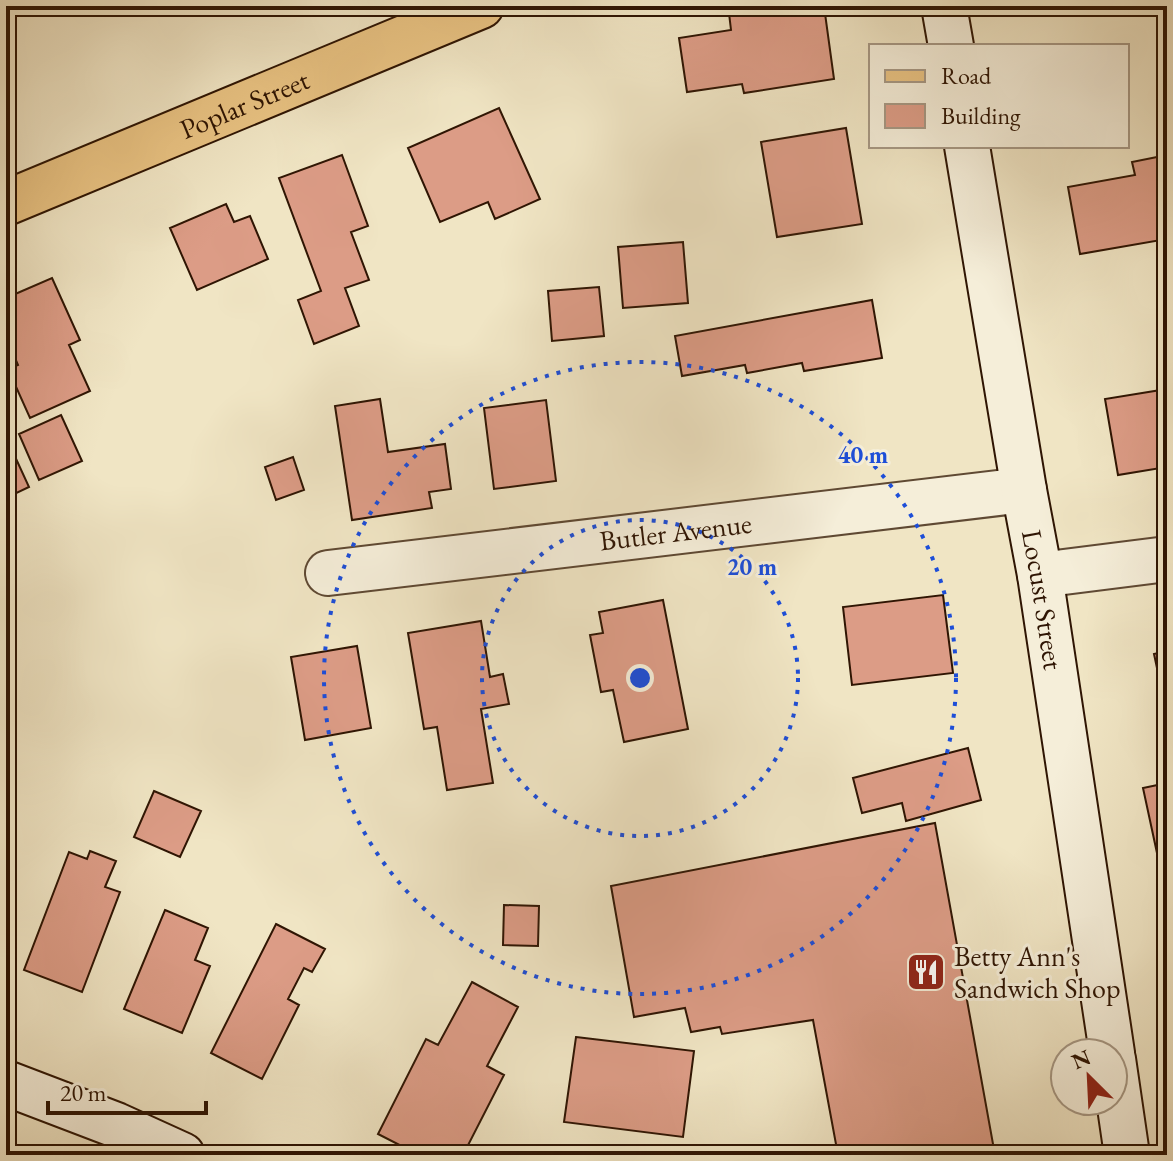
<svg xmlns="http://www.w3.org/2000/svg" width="1173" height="1161" font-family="'EB Garamond',serif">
	<rect width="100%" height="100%" fill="#f0e5c4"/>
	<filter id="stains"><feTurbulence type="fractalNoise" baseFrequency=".0025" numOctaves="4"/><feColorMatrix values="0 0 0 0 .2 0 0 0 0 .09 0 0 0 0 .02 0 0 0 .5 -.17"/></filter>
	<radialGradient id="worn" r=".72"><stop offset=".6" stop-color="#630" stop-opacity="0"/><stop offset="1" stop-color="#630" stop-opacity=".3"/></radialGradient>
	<path fill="#dc9c86" stroke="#2f1503" stroke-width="2" d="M775 6H824L834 79 744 93 742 84 687 92 679 38 731 30 729 13Z
		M499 108 540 199 495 219 488 202 440 222 408 148Z
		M846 128 862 224 777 237 761 142Z
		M342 155 368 226 351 232 369 280 345 288 359 326 314 344 298 300 321 291 279 178Z
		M1167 155V239L1080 254 1068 187 1135 175 1132 162Z
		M226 204 234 222 250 216 268 259 197 290 170 228Z
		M683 242 688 303 623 308 618 247Z
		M52 278 80 340 69 345 90 391 30 418 8 369 18 365 6 337V298Z
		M599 287 604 336 552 341 548 291Z
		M872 300 882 358 804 371 802 363 747 373 745 365 682 376 675 336Z
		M1167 389V467L1118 475 1105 399Z
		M380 399 388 452 445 444 451 489 429 492 432 508 352 520 335 406Z
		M546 400 556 481 494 489 484 408Z
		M61 415 82 461 39 480 19 434Z
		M12 450 29 487 6 498V453Z
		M293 457 304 490 276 500 265 467Z
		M943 595 953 673 852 685 843 607Z
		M663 600 688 729 624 742 613 690 601 692 590 635 603 633 599 612Z
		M481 621 490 677 503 674 509 704 481 709 493 783 447 790 437 727 424 729 408 633Z
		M357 646 371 728 305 740 291 657Z
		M1167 651V715L1154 654Z
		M968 748 981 800 906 821 902 803 862 813 853 778Z
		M1167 783V851L1157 853 1143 788Z
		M154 791 201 811 180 857 134 837Z
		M935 823 995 1155H838L813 1020 722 1034 720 1027 691 1032 685 1008 634 1017 611 886Z
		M90 851 116 861 105 887 120 892 82 992 24 970 69 852 87 859Z
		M504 905 539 906 538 946 503 945Z
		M165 910 208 928 195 960 210 966 182 1033 124 1009Z
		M276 924 325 949 312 972 304 968 288 999 299 1005 262 1079 211 1053Z
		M472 982 518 1007 487 1066 504 1075 463 1155H419L378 1134 426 1039 438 1045Z
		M576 1037 694 1051 683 1137 564 1122Z"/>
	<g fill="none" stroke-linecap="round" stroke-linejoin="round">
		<defs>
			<g id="minor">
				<path id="s1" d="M328 573 1024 490"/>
				<path d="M1040 575 1167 559"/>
			</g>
			<g id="secondary">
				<path d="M944 6 951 46"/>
				<path id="s2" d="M967 146 1024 490 1040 575 1112 1053"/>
				<path d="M1113 1059 1127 1155"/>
				<path d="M6 1083 116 1125 182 1155"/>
			</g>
			<g id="primary">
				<path id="s3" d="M6 203 481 6"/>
			</g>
		</defs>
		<use href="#minor" stroke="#5f4933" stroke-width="48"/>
		<use href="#secondary" stroke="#2f1503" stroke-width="48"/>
		<use href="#primary" stroke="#2f1503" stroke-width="48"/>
		<use href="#minor" stroke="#f5eed9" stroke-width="44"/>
		<use href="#secondary" stroke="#f5eed9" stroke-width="44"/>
		<use href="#primary" stroke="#e8c282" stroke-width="44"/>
	</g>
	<g fill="none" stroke="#1d4ed8" stroke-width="4" stroke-dasharray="4 8">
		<circle cx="640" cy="678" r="158"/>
		<circle cx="640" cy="678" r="316"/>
	</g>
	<defs>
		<symbol id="restaurant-square" viewBox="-11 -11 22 22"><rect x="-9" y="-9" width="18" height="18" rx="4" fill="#8f2418" stroke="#f5eed9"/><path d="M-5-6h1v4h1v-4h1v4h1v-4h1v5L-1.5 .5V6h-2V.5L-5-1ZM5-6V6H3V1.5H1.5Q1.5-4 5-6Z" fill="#fff"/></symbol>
	</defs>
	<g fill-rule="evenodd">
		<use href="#restaurant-square" x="904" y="950" width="44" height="44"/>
	</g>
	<g text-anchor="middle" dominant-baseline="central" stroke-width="6" stroke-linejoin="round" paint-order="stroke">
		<g font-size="28" fill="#2f1503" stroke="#f5eed9">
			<text stroke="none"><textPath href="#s3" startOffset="258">Poplar Street</textPath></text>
			<text stroke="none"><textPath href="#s1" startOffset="350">Butler Avenue</textPath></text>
			<text stroke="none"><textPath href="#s2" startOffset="460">Locust Street</textPath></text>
		</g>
		<g font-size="28" fill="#2f1503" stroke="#f5eed9" text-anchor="start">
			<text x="954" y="956">Betty Ann's<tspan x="954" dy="32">Sandwich Shop</tspan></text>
		</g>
	</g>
	<circle cx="640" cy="678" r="12" fill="#1d4ed8" stroke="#f5eed9" stroke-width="4"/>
	<g font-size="24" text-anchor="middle" font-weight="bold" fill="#1d4ed8" stroke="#f5eed9" stroke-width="6" stroke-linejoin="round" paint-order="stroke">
		<text x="863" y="463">40 m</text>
		<text x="752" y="575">20 m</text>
	</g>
	<rect width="1173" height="1161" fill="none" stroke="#f0e5c4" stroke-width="32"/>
	<rect x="8" y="8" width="1157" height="1145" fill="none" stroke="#2f1503" stroke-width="4"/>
	<rect x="16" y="16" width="1141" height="1129" fill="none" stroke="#2f1503" stroke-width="2"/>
	<rect x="869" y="44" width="260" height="104" fill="#f5eed9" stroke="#a69783" stroke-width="2"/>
	<rect x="885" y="70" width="40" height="12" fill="#e8c282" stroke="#a69783" stroke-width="2"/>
	<text x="941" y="84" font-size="24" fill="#2f1503">Road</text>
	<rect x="885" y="104" width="40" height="24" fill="#dc9c86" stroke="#a69783" stroke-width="2"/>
	<text x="941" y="124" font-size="24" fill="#2f1503">Building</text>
	<g transform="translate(1089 1077) rotate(336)"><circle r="38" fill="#f5eed9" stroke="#a69783" stroke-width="2"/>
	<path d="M0-6L14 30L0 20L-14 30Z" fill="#8f2418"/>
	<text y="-12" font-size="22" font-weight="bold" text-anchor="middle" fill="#2f1503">N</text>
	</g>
	<path d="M48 1101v12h158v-12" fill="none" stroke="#2f1503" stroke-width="4"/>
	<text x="60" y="1101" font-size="24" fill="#2f1503" stroke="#f5eed9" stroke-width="6" paint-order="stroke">20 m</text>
	<rect width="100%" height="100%" filter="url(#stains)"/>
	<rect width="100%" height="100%" fill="url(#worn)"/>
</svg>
